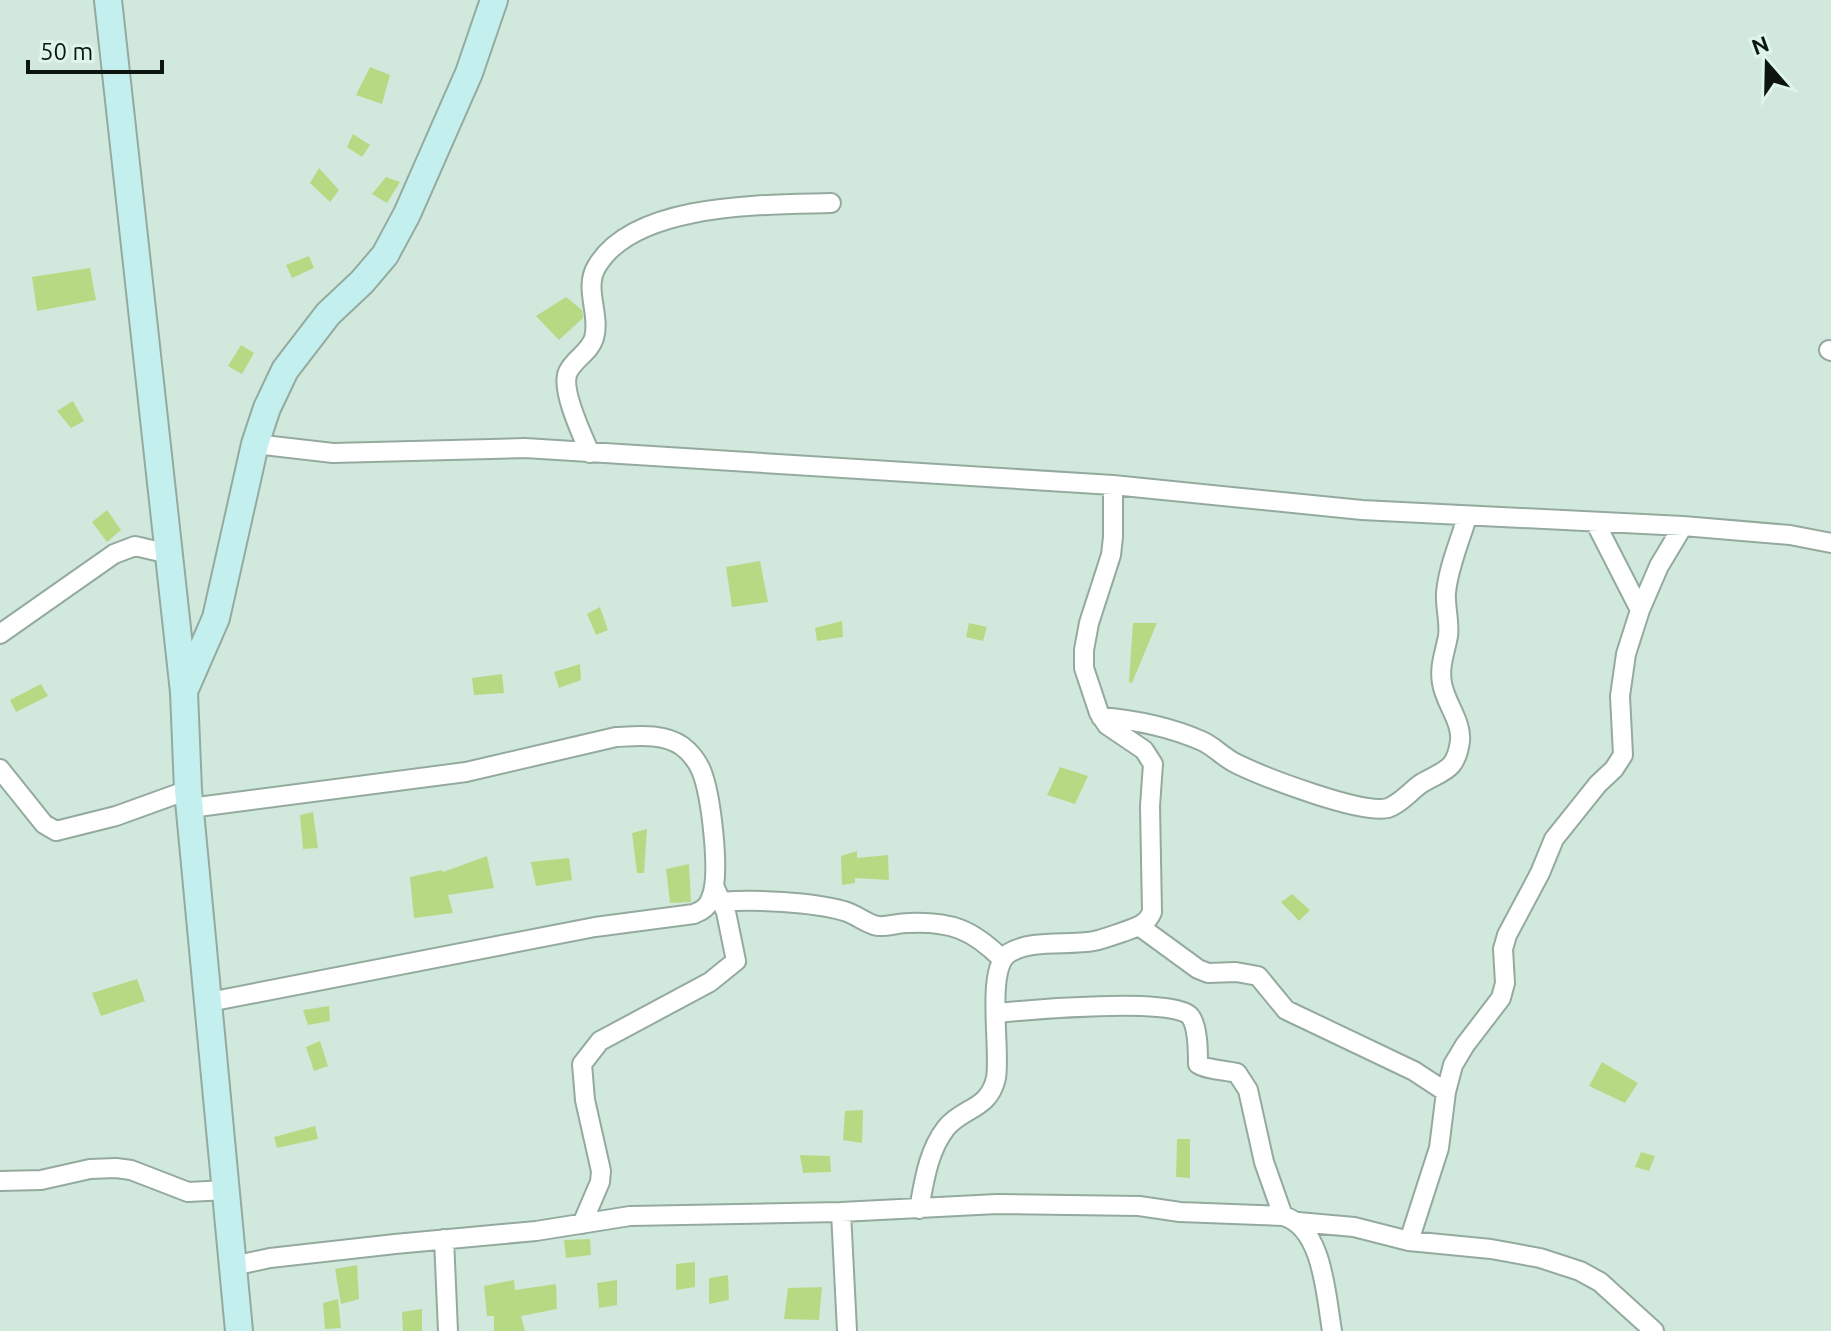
<svg xmlns="http://www.w3.org/2000/svg" width="1831" height="1331" font-family="Ubuntu,sans-serif">
	<rect width="100%" height="100%" fill="#d1e9dc"/>
	<path fill="#b6da84" d="M370 67 390 75 382 104 356 95Z
		M353 134 370 145 362 157 347 147Z
		M319 168 339 190 330 202 310 183Z
		M386 177 400 182 387 203 372 194Z
		M309 256 314 268 292 278 286 265Z
		M90 268 96 300 37 311 32 277Z
		M566 297 582 310 583 318 559 340 536 316Z
		M241 345 254 353 242 374 228 366Z
		M73 401 84 421 71 428 57 411Z
		M107 510 121 530 107 542 92 522Z
		M760 561 768 602 732 607 726 567Z
		M600 607 608 630 596 635 587 614Z
		M842 621 843 637 817 641 815 628Z
		M969 623 987 627 983 641 966 637Z
		M1133 623H1157L1132 683 1129 682Z
		M580 664 581 680 559 688 554 672Z
		M502 674 504 693 474 695 472 678Z
		M41 684 48 696 16 712 10 700Z
		M1060 767 1088 776 1075 804 1047 795Z
		M313 812 318 848 303 849 300 815Z
		M647 829 644 873H637L632 833Z
		M857 851V858L888 855 889 880 855 878V883L842 885 841 856Z
		M487 856 494 888 448 895 453 913 414 918 410 877 442 870 443 872Z
		M569 858 572 880 536 886 531 862Z
		M689 864 691 902 670 903 666 869Z
		M1292 894 1310 910 1299 921 1281 902Z
		M137 979 145 1001 101 1016 92 993Z
		M329 1006 330 1021 308 1025 303 1010Z
		M320 1041 328 1066 314 1071 306 1047Z
		M1602 1062 1638 1083 1625 1103 1589 1086Z
		M863 1110 862 1143 843 1140 845 1111Z
		M315 1126 318 1139 277 1148 274 1137Z
		M1177 1139H1190V1178L1176 1177Z
		M1641 1152 1655 1156 1649 1171 1635 1167Z
		M800 1155 830 1156 831 1172 803 1173Z
		M590 1239 591 1255 566 1258 564 1240Z
		M695 1262V1287L676 1290V1264Z
		M357 1265 359 1299 341 1304 335 1269Z
		M728 1275 729 1300 709 1304V1278Z
		M514 1280 515 1290 556 1284 557 1309 521 1316 525 1331H494V1316H487L484 1286Z
		M617 1280V1305L599 1308 597 1283Z
		M822 1287 819 1320 784 1319 788 1288Z
		M338 1299 341 1328 325 1329 323 1303Z
		M422 1309V1331H403L402 1312Z"/>
	<g fill="none" stroke-linecap="round" stroke-linejoin="round">
		<defs>
			<path id="street" d="M1829 350 1831 351
				M255 444 333 453 525 448 1113 485 1362 510 1683 526 1790 535 1831 543
				M590 453C583 437 560 389 568 372 574 359 590 352 594 338 601 315 583 288 597 266 635 202 765 205 831 203
				M1595 522 1640 610
				M0 634 114 554 135 546 169 554
				M1101 717C1136 720 1170 727 1202 741 1215 747 1224 758 1237 764 1264 777 1362 815 1388 808 1402 803 1410 791 1422 783 1444 770 1456 771 1460 741 1462 721 1445 703 1442 683 1439 666 1445 653 1448 636 1450 622 1445 607 1446 593 1448 568 1460 541 1467 517
				M0 769 44 824 56 831 116 816 188 790
				M190 808 466 772 616 737C638 736 663 733 682 746 690 752 697 761 701 770 711 794 721 875 711 898 708 907 703 910 694 914L595 927 209 1002
				M721 902C753 899 813 902 844 911 856 914 866 924 878 926 887 927 898 923 908 923 950 921 972 929 1002 959
				M1139 926 1198 969 1208 973 1236 972 1258 976 1286 1010 1414 1071 1446 1092
				M998 1013C1026 1010 1175 997 1190 1016 1198 1026 1198 1051 1198 1064 1207 1070 1225 1070 1237 1073L1248 1090 1264 1162 1283 1216
				M0 1181 41 1180 90 1169 116 1168 131 1170 188 1192 226 1190
				M919 1209C924 1182 928 1151 946 1128 963 1107 989 1110 996 1078 1001 1049 985 968 1009 953 1032 939 1068 946 1094 941 1104 939 1114 935 1123 932 1136 927 1147 925 1152 912L1150 806 1153 764 1144 750 1107 725 1099 713 1084 668V650L1089 623 1111 555 1113 537V485
				M841 1212 847 1331
				M1298 1222 1354 1227 1409 1241 1491 1249 1540 1258 1580 1271 1600 1282 1654 1331
				M582 1224 600 1182 601 1171 585 1100 582 1064 600 1041 710 982 736 961 726 912 715 888
				M444 1239 448 1331
				M1409 1241 1439 1148 1446 1092 1453 1065 1465 1045 1501 998 1505 983 1503 949 1507 935 1540 873 1554 839 1598 784 1614 769 1623 755 1620 696 1626 654 1640 610 1659 566 1683 526
				M233 1266 270 1258 395 1244 536 1231 630 1216 841 1212 997 1204 1139 1206 1180 1212 1283 1216C1323 1227 1326 1296 1332 1331"/>
			<path id="secondary" d="M108 0 184 692 188 790 239 1331
				M185 689 216 618 255 444 267 408 285 370 328 314 362 282 385 255 407 214 469 73 494 0"/>
		</defs>
		<use href="#street" stroke="#94aa9e" stroke-width="22"/>
		<use href="#secondary" stroke="#94aa9e" stroke-width="30"/>
		<use href="#street" stroke="#fff" stroke-width="18"/>
		<use href="#secondary" stroke="#c3f0ef" stroke-width="26"/>
	</g>
	<g transform="translate(1767 64) rotate(340)" stroke="#def6e9" stroke-width="6" paint-order="stroke">
	<path d="M0-6L14 30L0 20L-14 30Z" fill="#0d1510"/>
	<text y="-12" font-size="22" font-weight="bold" text-anchor="middle" fill="#0d1510">N</text>
	</g>
	<path d="M28 60v12h134v-12" fill="none" stroke="#0d1510" stroke-width="4"/>
	<text x="40" y="60" font-size="24" fill="#0d1510" stroke="#def6e9" stroke-width="6" paint-order="stroke">50 m</text>
</svg>
